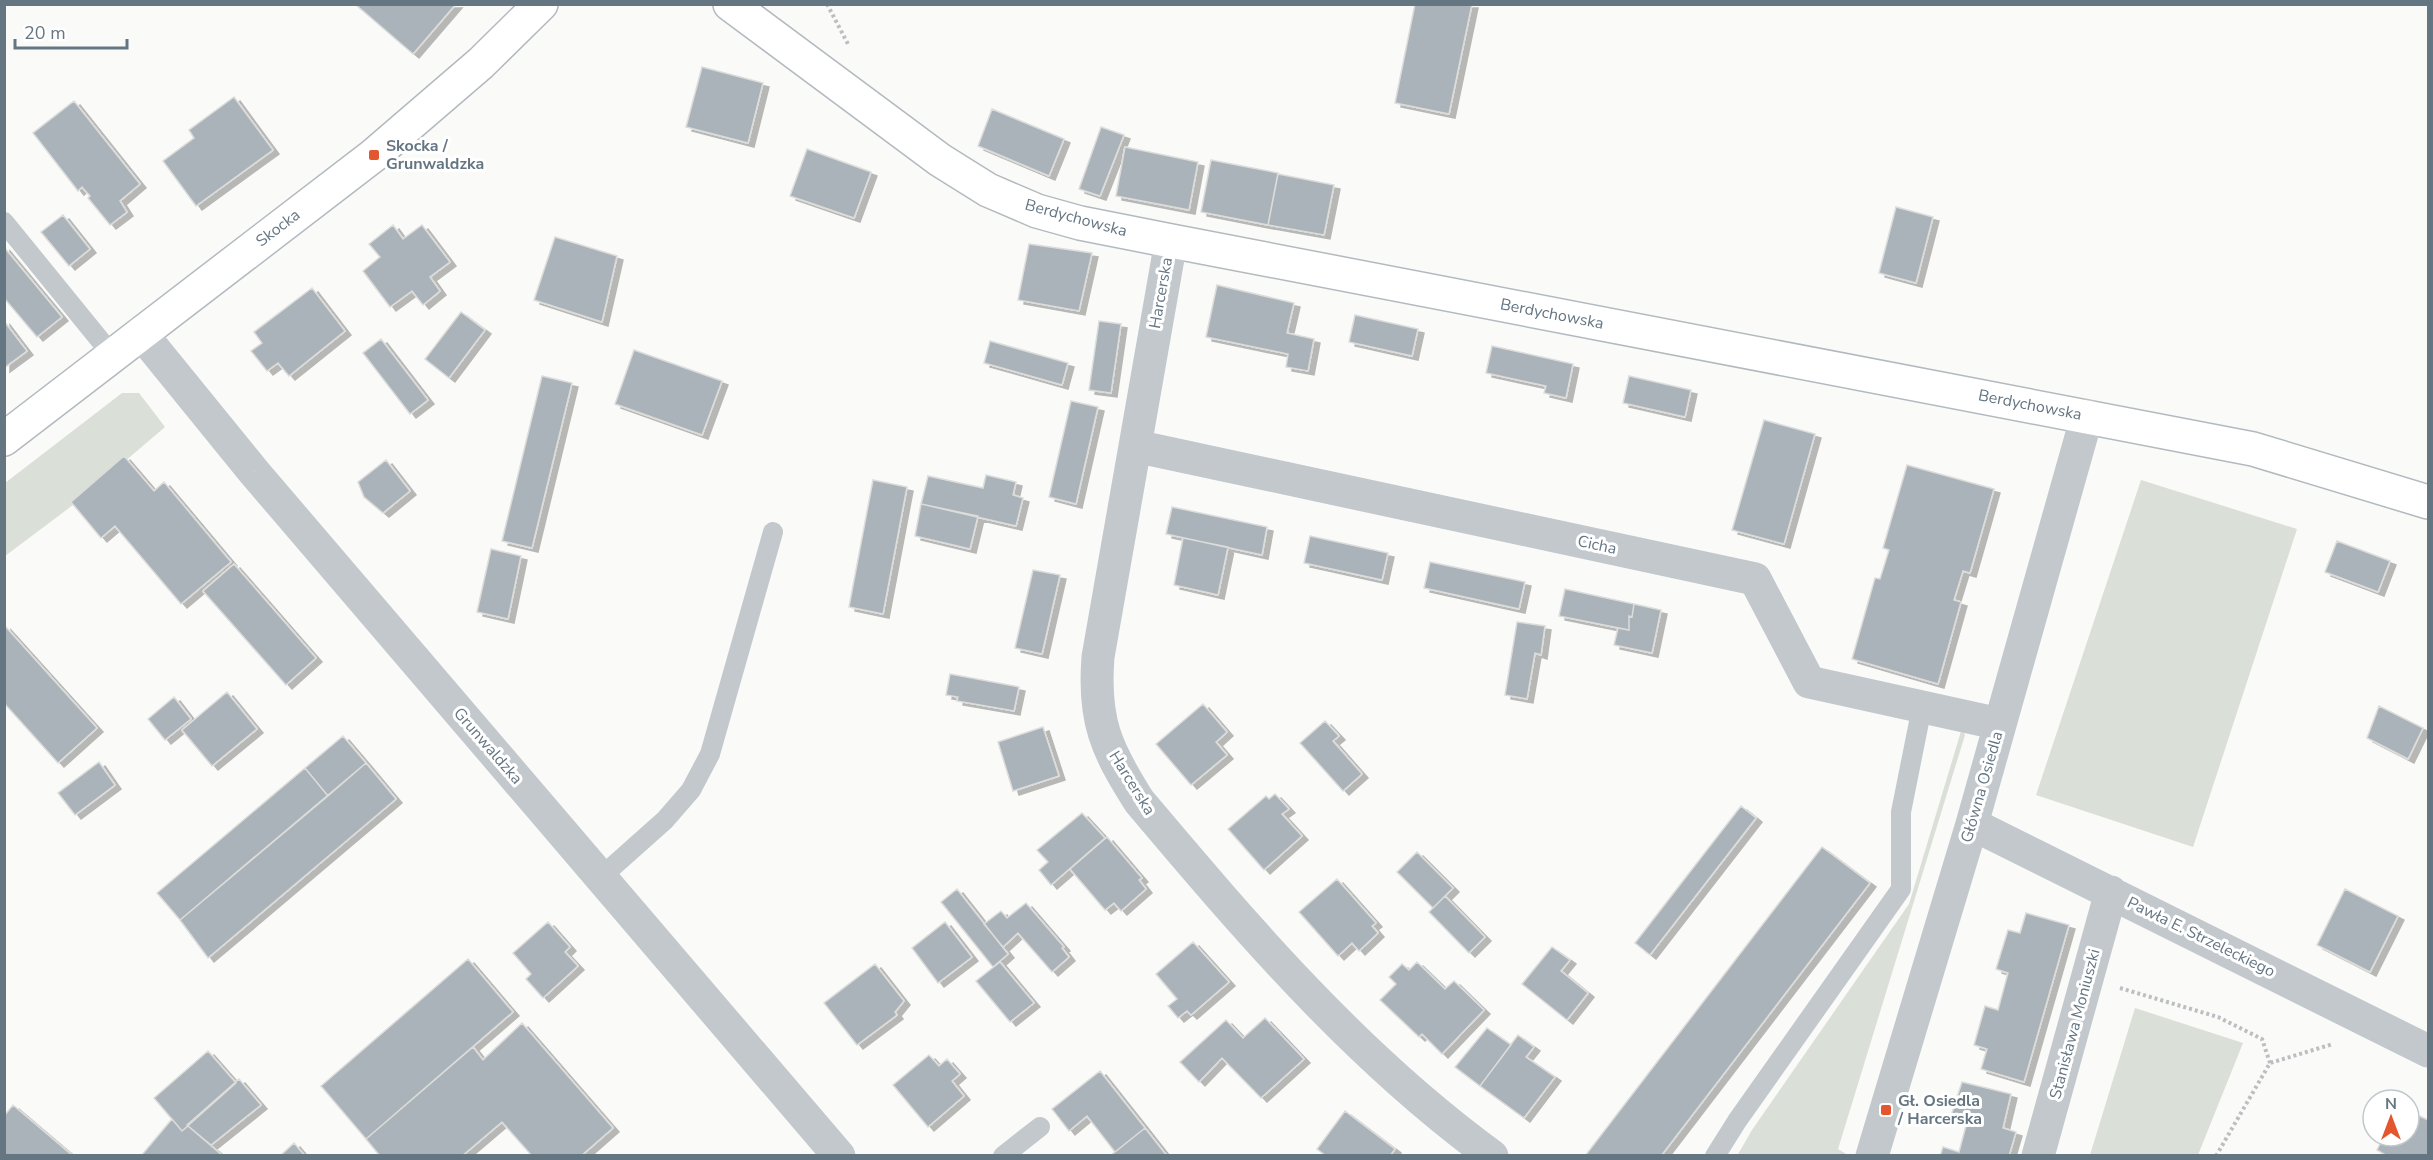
<svg xmlns="http://www.w3.org/2000/svg" width="2433" height="1160" font-family="'Nunito Sans',sans-serif">
	<defs>
		<filter id="shadow"><feDropShadow dx="6" dy="4" stdDeviation="0" flood-color="#0004"/></filter>
	</defs>
	<rect width="100%" height="100%" fill="#fafaf8"/>
	<path fill="#dadfd7" d="M122 393H139L165 427 77 502 5 556V483Z
		M2141 480 2297 529 2193 847 2036 795Z
		M1962 728 1965 735 1838 1149 1848 1155 1737 1156 1752 1130 1909 904Z
		M2135 1008 2243 1043 2198 1155H2090Z"/>
	<path fill="#aab3b9" stroke="#dcdcda" stroke-width="1.5" filter="url(#shadow)" d="M355 4H456L413 54Z
		M1415 4H1472L1449 114 1395 103Z
		M702 67 763 83 748 143 686 127Z
		M234 97 273 150 196 206 163 161 194 138 189 130Z
		M74 101 140 184 120 201 127 212 110 225 88 198 90 196 82 187 78 191 33 133Z
		M992 109 1064 139 1049 176 978 146Z
		M1101 127 1124 135 1100 196 1079 189Z
		M1125 147 1198 162 1189 210 1116 196Z
		M807 149 871 172 854 218 790 196Z
		M1211 160 1278 173 1268 225 1201 212Z
		M1278 174 1334 185 1324 235 1268 225Z
		M1896 207 1933 217 1916 283 1879 273Z
		M63 215 90 249 69 266 41 232Z
		M393 225 403 239 422 225 450 262 430 277 440 291 423 305 412 291 390 307 363 271 380 257 369 244Z
		M555 237 617 256 602 322 534 300Z
		M1029 244 1092 253 1079 311 1018 300Z
		M4 247 62 317 37 337 4 298Z
		M1217 285 1294 303 1287 333 1314 339 1308 371 1286 367 1288 354 1206 337Z
		M312 288 345 331 289 376 278 363 267 371 251 351 262 343 254 332Z
		M461 312 485 330 449 378 425 359Z
		M1355 315 1418 329 1412 356 1349 342Z
		M4 321 27 351 4 368Z
		M1099 321 1121 324 1111 393 1089 390Z
		M381 339 428 400 410 414 363 353Z
		M990 341 1068 363 1062 385 984 363Z
		M1492 346 1573 364 1566 398 1544 393 1546 386 1486 373Z
		M634 350 722 381 702 435 615 404Z
		M542 376 572 383 532 548 502 541Z
		M1629 376 1691 390 1685 417 1623 403Z
		M1071 401 1098 407 1076 504 1049 497Z
		M1764 420 1815 434 1784 544 1732 530Z
		M124 456 154 491 164 482 231 562 181 604 115 526 101 538 71 502Z
		M386 460 410 491 383 513 364 497 358 482Z
		M1907 465 1994 489 1970 573 1963 571 1954 600 1961 602 1938 684 1852 659 1875 578 1880 579 1889 550 1883 548Z
		M986 475 1016 482 1013 495 1023 498 1016 526 921 504 928 476 983 488Z
		M873 480 907 487 883 614 849 607Z
		M921 504 978 516 970 549 915 536Z
		M1172 507 1267 527 1262 555 1166 534Z
		M1310 536 1388 553 1382 580 1304 563Z
		M1183 538 1228 547 1218 595 1174 585Z
		M2337 541 2390 561 2378 592 2325 572Z
		M491 549 521 556 508 619 477 612Z
		M1430 562 1525 582 1519 609 1424 588Z
		M234 564 316 658 286 685 203 591Z
		M1033 570 1060 575 1042 654 1015 648Z
		M1565 589 1634 604 1632 617 1629 616V630L1559 616Z
		M1634 604 1661 610 1652 653 1614 645 1618 628 1629 630V616L1632 617Z
		M1517 622 1545 626 1541 655 1535 653 1527 699 1505 695Z
		M5 626 97 728 58 763 4 703Z
		M950 674 1019 687 1014 711 957 701 958 697 946 695Z
		M227 692 257 729 212 766 182 730Z
		M174 697 191 719 165 740 148 719Z
		M1203 704 1227 732 1216 742 1227 755 1191 785 1156 744Z
		M2379 706 2423 728 2408 759 2367 738Z
		M1325 721 1339 736 1333 741 1362 774 1343 791 1300 743Z
		M1043 727 1059 776 1013 791 998 742Z
		M343 736 366 763 328 796 305 768Z
		M99 762 115 785 75 815 58 793Z
		M366 763 396 799 208 958 180 920Z
		M305 768 328 796 180 920 157 893Z
		M1275 794 1289 809 1282 814 1302 836 1264 870 1228 829 1266 796 1269 799Z
		M1741 806 1756 818 1650 955 1635 943Z
		M1082 813 1105 838 1051 885 1039 870 1048 862 1037 850Z
		M1107 837 1142 878 1139 880 1146 889 1121 911 1114 903 1105 910 1070 869Z
		M1822 847 1870 883 1661 1156H1585Z
		M1417 852 1453 888 1433 908 1397 872Z
		M1337 879 1376 923 1372 926 1378 933 1359 951 1352 943 1338 956 1299 912Z
		M957 889 1008 954 993 967 941 902Z
		M2345 889 2398 916 2370 972 2317 945Z
		M1445 896 1485 937 1469 953 1429 912Z
		M1026 903 1064 947 1062 948 1069 957 1052 972 1018 933 1003 947 984 924 1001 911 1007 918Z
		M2026 913 2069 925 2024 1082 1981 1069 1987 1049 1974 1045 1985 1006 1998 1010 2008 973 1996 969 2008 930 2020 933Z
		M548 922 570 947 565 952 578 966 543 998 526 979 531 974 513 953Z
		M945 922 972 957 938 983 912 948Z
		M1193 942 1229 982 1191 1015 1187 1011 1178 1018 1168 1006 1177 999 1156 974Z
		M1552 947 1570 960 1561 971 1588 993 1567 1020 1522 984Z
		M468 959 513 1012 366 1139 321 1086Z
		M1000 962 1034 1003 1010 1022 976 981Z
		M1417 962 1445 989 1454 981 1484 1010 1442 1054 1422 1034 1419 1037 1380 1000 1396 984 1389 977 1402 964 1409 970Z
		M875 964 904 1001 895 1012 897 1015 857 1045 824 1003Z
		M1265 1018 1304 1059 1261 1098 1222 1058 1199 1082 1180 1062 1226 1020 1243 1038Z
		M522 1023 613 1128 581 1156H532L502 1122 462 1156H380L366 1139 473 1047 483 1060Z
		M1487 1028 1511 1045 1480 1086 1455 1067Z
		M1518 1035 1534 1047 1526 1057 1555 1077 1524 1118 1480 1086Z
		M208 1051 236 1083 182 1131 154 1098Z
		M929 1055 939 1066 947 1059 960 1074 952 1081 964 1096 928 1127 893 1085Z
		M1100 1071 1145 1128 1115 1152 1087 1116 1069 1131 1052 1109Z
		M239 1079 261 1105 211 1145 187 1125Z
		M1962 1082 2011 1094 2003 1128 2016 1132 2009 1156H1940L1943 1147 1959 1152 1967 1122 1951 1116Z
		M13 1105 73 1156H4V1116Z
		M1345 1111 1395 1149 1390 1156H1326L1317 1149Z
		M2409 1111 2428 1120V1156H2387L2377 1150 2384 1136H2409Z
		M172 1119 182 1131 188 1126 223 1156H141Z
		M1145 1128 1167 1156H1110Z
		M294 1143 305 1156H280Z"/>
	<g fill="none" stroke-linecap="round" stroke-linejoin="round">
		<defs>
			<path id="secondary" d="M730 4 940 160 988 190 1037 211 1080 223 1171 241 2253 449 2428 502
				M4 439 374 155 481 63 541 4"/>
		</defs>
		<use href="#secondary" stroke="#b3babf" stroke-width="36"/>
		<path stroke="#bbbfc2" stroke-width="4" stroke-dasharray="3 3" stroke-linecap="butt" d="M827 4 849 46
			M2120 988 2218 1017 2262 1039 2270 1063
			M2216 1156 2270 1063 2333 1044"/>
		<path stroke="#c3c8cc" stroke-width="20" d="M4 222 113 356
			M601 877 665 820 691 790 710 754 773 532
			M1003 1156 1040 1127
			M1715 1156 1737 1121 1901 889V812L1922 707"/>
		<path stroke="#c3c8cc" stroke-width="33" d="M1171 241 1098 657C1093 720 1106 749 1139 801 1247 929 1356 1057 1492 1156
			M141 333 254 472 839 1156
			M1135 446 1755 579 1809 682 2000 724
			M1972 824 2428 1051
			M1872 1156 1972 824 2087 416
			M2038 1156 2111 892"/>
		<use href="#secondary" stroke="#fff" stroke-width="33"/>
	</g>
	<g fill="#e4572e" stroke="#fff" stroke-width="2">
		<rect x="368" y="149" width="12" height="12" rx="3"/>
		<rect x="1880" y="1104" width="12" height="12" rx="3"/>
	</g>
	<g text-anchor="middle" dominant-baseline="central" stroke-width="6" stroke-linejoin="round" paint-order="stroke">
		<g font-size="16" font-weight="bold" fill="#657683" stroke="#fff" text-anchor="start">
			<text x="386" y="146">Skocka /<tspan x="386" dy="18">Grunwaldzka</tspan></text>
			<text x="1898" y="1101">Gł. Osiedla<tspan x="1898" dy="18">/ Harcerska</tspan></text>
		</g>
		<g font-size="16" fill="#657683" stroke="#fff">
			<text transform="translate(1076 218) rotate(15)">Berdychowska</text>
			<text transform="translate(278 228) rotate(-37)">Skocka</text>
			<text transform="translate(1161 293) rotate(-80)">Harcerska</text>
			<text transform="translate(1552 314) rotate(11)">Berdychowska</text>
			<text transform="translate(2030 405) rotate(11)">Berdychowska</text>
			<text transform="translate(1597 545) rotate(12)">Cicha</text>
			<text transform="translate(488 746) rotate(49)">Grunwaldzka</text>
			<text transform="translate(1132 783) rotate(58)">Harcerska</text>
			<text transform="translate(1982 787) rotate(-74)">Główna Osiedla</text>
			<text transform="translate(2201 937) rotate(26)">Pawła E. Strzeleckiego</text>
			<text transform="translate(2075 1024) rotate(-75)">Stanisława Moniuszki</text>
		</g>
	</g>
	<rect width="2433" height="1160" fill="none" stroke="#657683" stroke-width="12"/>
	<g transform="translate(2391 1118)"><circle r="28" fill="#ffffff" stroke="#c1c8cd" stroke-width="1.5"/>
	<path d="M0-4.5L10 22L0 15L-10 22Z" fill="#e4572e"/>
	<text y="-9" font-size="16" font-weight="bold" text-anchor="middle" fill="#657683">N</text>
	</g>
	<path d="M15 39v9h112v-9" fill="none" stroke="#657683" stroke-width="3"/>
	<text x="24" y="39" font-size="18" fill="#657683" stroke="#ffffff" stroke-width="4.5" paint-order="stroke">20 m</text>
</svg>
